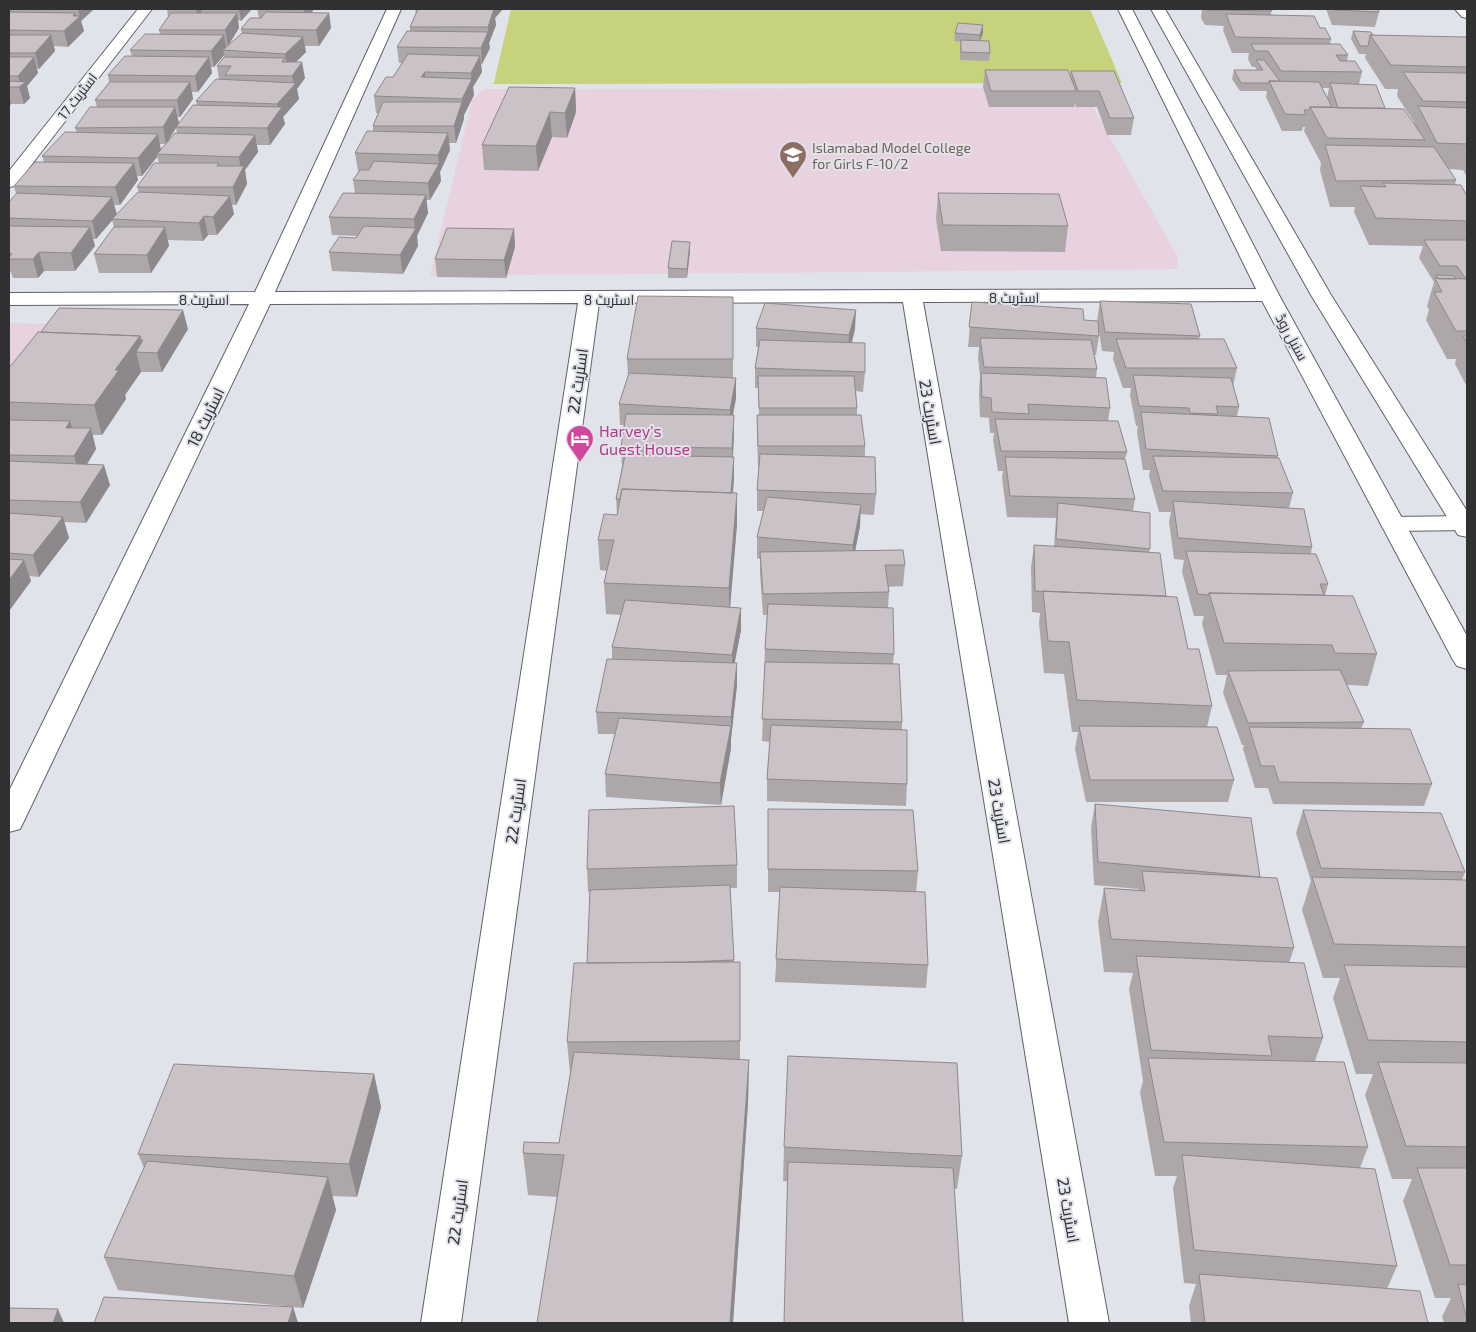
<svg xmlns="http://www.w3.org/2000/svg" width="1476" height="1332" font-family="'Exo 2',Cairo,sans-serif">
	<rect width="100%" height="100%" fill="#e1e3eb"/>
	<path fill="#e8d2df" d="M1082 88 1178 257 1177 269 430 276 472 100 484 89Z
		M9 323 60 324 9 400Z"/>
	<path fill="#c6d27c" d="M511 9H1090L1122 83 491 84 494 83Z"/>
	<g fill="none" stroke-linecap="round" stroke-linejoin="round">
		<defs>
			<path id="street" d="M138 9H152L15 186 9 187V171Z
				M387 9H401L275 292 1269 289 1276 291 1279 295 1276 299 1269 301 923 302 1109 1323H1069L903 302 599 303 461 1323H421L578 303 270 304 24 821 20 829 9 832V791L249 304 9 305V293L255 292Z
				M1455 9H1467V18L1462 17Z
				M1467 516V530L1394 531 1385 529 1382 524 1385 519 1394 517Z"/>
			<path id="secondary" d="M1118 9H1132L1279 295 1467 636V669L1457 666 1453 660 1259 295Z
				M1151 9H1165L1331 295 1467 511V537L1458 535 1455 530 1311 295Z"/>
		</defs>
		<use href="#street" stroke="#606269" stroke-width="2"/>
		<use href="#secondary" stroke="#606269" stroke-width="2"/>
		<use href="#street" fill="#fff" fill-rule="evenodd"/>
		<use href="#secondary" fill="#fff" fill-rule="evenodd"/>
	</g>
	<path fill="#aea7aa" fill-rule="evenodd" d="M9 9H94L81 21 84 31 68 47 54 46 55 51 39 69H37L38 73 27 86 30 98 24 104H11L9 106Z
		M167 9H252L241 21 238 20 239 28 228 46H226V48L242 34 241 29 259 18 257 9H314L311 13H329L331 28 319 46H305L306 52 296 62 305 78 297 89 299 99 283 117 285 124 270 145H257L258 152 245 170 247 184 236 205H232L234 214 217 235H208L203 241 168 240 169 246 151 273H99L94 254 114 227 112 220 96 239H93L95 246 75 271H44L38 278H13L11 272H9V202L16 194 14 186 44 162 42 156 77 133 75 128 97 107 95 100 109 82 108 75 132 56 130 50 160 34 159 30 168 17ZM224 55V57L217 66 219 80 196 101 197 106 179 123 177 117H180L193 99 192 92H198L212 73 211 67H214ZM176 128 177 133 168 141ZM160 144H166L161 149ZM157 157 159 163 137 187 139 192 117 214 114 205H120L138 180 137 176H142Z
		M415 9H503L495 18 496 25 489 43 490 48 482 64H481L482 72 473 87 474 95 464 115V119L456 143H449L450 150 440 172 441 181 430 200H426L428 213 417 236 418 246 403 274 332 271 329 252 356 238 357 236 332 235 329 217 355 193 353 180 359 171H358L355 153 373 131V126L378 113H376L374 96 393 77 402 63H399L397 47 410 31V27L416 15Z
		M1202 9H1271V15L1320 28 1331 39 1330 44 1348 55 1347 61 1362 72 1359 84 1385 108 1414 124V122L1397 96 1398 89H1385L1365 58 1366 54H1359L1351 39 1353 31 1373 35 1467 38V177L1463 170 1449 169 1456 180 1455 185 1467 196V387L1455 364 1456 359H1447L1426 320 1429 310 1427 306 1434 282 1419 258 1423 246 1369 245 1354 212 1355 207H1330L1320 170 1321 163 1304 131 1305 127H1303L1302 131H1282L1266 97 1267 91H1240L1232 79 1234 70H1257L1255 67H1252L1248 59 1249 53H1232L1223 30 1224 26 1205 25 1201 18ZM1322 88H1329L1327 98Z
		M1326 9H1378L1379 12 1375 27 1332 25Z
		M983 25V33L980 41 990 53 989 61 960 60V42L954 41 955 33Z
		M985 70 1070 76 1071 71H1114L1134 118 1131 135H1107L1097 107H1076L1075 103 1074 107H989L983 87Z
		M575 88 576 112 567 138 552 137 538 171 484 170 482 145Z
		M938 193 1068 226 1065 252 941 251 936 219Z
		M514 229 515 247 506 278 437 277 435 259Z
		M690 242V251L687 278H668V268Z
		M733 297V378L736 398 733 415 734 436 733 457 734 478 733 493 737 524 730 608H741V630L734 663 737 685 731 739V748L721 805 606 797 605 774 615 734H598L596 712 612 659V647L621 615 606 614 604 583 607 571 600 570 598 540 617 515V513L616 499 622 467 621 447 625 425H620L619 404 628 376 627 359Z
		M1100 301 1200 336 1199 339 1237 368 1233 386 1239 407 1237 416 1278 456V458L1293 493 1289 508 1312 547 1311 553 1328 584 1325 595 1377 654 1368 686 1347 685 1364 722 1361 729 1432 784 1424 806 1273 804 1268 788H1255L1243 749 1244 745H1242L1223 693 1227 675H1216L1202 624 1204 616H1194L1182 572 1184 560 1174 559 1169 522 1171 512H1159L1149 476 1150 470H1143L1137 432 1138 426H1136L1130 395 1131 388H1123L1113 359 1114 352 1102 351 1098 325 1099 336 1096 355H1094L1097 369 1096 378 1110 408 1108 421 1127 452 1125 459 1135 499 1133 511 1150 549 1149 552 1166 596 1212 706 1207 727 1234 780 1228 802H1086L1075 749 1078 732H1072L1064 674 1044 673 1039 623 1040 613 1032 612 1031 567 1034 545 1054 547 1056 518 1007 517 1002 478 1003 471H998L993 440 994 433H990L989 418 980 417 979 393 980 376 978 358 979 347H968L972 302 1084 320 1097 321Z
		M756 328 855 329 852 343 865 372 863 392 856 391 857 408V415L865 446V457L876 494 874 515 860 514V526L855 551 905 565 903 586 888 587 889 592 888 608 894 654 893 664 902 722V730L907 784 906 806 767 801V779L770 742 762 741 765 649 767 615H763L760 573V559L757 558V537L764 511H757V490L759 467H758L757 436V415H759L758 388H755V368L758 347H756Z
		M188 329 162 372H141L125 395 126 399 102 435H92L96 449 87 464 110 485 86 523 64 522 69 538 39 577 29 576 31 581 9 611V368Z
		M1095 804 1260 877 1294 948 1289 963 1323 1038 1315 1061 1368 1147 1360 1168 1397 1266 1387 1289 1428 1323H1191L1189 1306 1196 1284 1184 1283 1173 1188 1177 1176H1155L1140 1092 1143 1081 1129 989 1133 973 1104 972 1098 922 1104 888 1138 890V889L1094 885 1091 827Z
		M768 809 918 871 916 892 928 965 926 988 775 982 780 892H768Z
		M1303 810 1465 872 1462 880H1467V1323H1444L1442 1317 1451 1298H1435L1403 1201 1412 1179H1392L1365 1095 1373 1074H1356L1333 998 1340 978H1323L1302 910 1311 881 1296 833Z
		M737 865V888H730L734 962H740V1060H749L748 1103 733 1323H537L557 1197 528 1195 523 1153 559 1143 570 1073 567 1042 587 963 590 892H588L587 869Z
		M374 1074 381 1107 357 1197 332 1196 336 1210 303 1308 293 1307 298 1323 284 1306 118 1290 104 1257 144 1168 138 1154Z
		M784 1147 962 1156 957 1189 783 1181Z"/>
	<path fill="#8d888b" d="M78 9H94L81 21 84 31 68 47 64 31 73 16 75 13 77 19 80 16Z
		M196 9H201L203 19 199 24Z
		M239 9H252L241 21Z
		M304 9H314L306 21Z
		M489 9H503L495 18 496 25 489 43 490 48 482 64 481 48 488 32V27L490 21Z
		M237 13 239 28 228 46 225 30Z
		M329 13 331 28 319 46 316 30Z
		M983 25V33L979 43 980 35Z
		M51 35 55 51 39 69 35 53Z
		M224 35 227 51 223 50 224 55 214 67 211 51Z
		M303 37 306 52 288 70 285 54Z
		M480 56 482 72 473 87 474 95 464 115V119L456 143 454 126 462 103V99L471 81V73Z
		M34 57 38 73 27 86 30 98 24 104 19 87 21 86 18 76Z
		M209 57 212 73 198 92 195 76Z
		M302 62 305 78 297 89 299 99 283 117 285 124 270 145 267 128 278 112 277 104 294 86 292 76Z
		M425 72 426 88 421 77Z
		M190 82 193 99 180 117 177 100Z
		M575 88 576 112 567 138 565 113Z
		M9 94 11 104 9 106Z
		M175 107 179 123 166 144 163 127Z
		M550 112 552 137 538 171 536 146Z
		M448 133 450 150 440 172 438 155Z
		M158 134 161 151 157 154V157L142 176 138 158Z
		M255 135 258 152 245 170 247 184 236 205 233 187 241 171 239 157Z
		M134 163 138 180 120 205 115 187Z
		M439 164 441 181 430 200 428 183Z
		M426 195 428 213 417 236 418 246 403 274 400 255 415 229 414 219Z
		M230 196 234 214 217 235 213 217Z
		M112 197 117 215 96 239 92 221Z
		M204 216 208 235 203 241 199 223Z
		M90 227 95 246 75 271 71 253Z
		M165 227 169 246 151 273 147 255Z
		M514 229 515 247 506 278 504 260Z
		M690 242V251L687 278V269Z
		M39 252 44 271 38 278 33 259Z
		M183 310 188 329 162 372 157 353Z
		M856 310 855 329 848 355 849 335Z
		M140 336 144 352H136L141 372 125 395 126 399 102 435 94 405 115 370Z
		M736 378V398L730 430V410Z
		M734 415V436L732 468V448Z
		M70 421 76 441 66 428Z
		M91 428 96 449 80 476 74 456Z
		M734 457V478L731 514V493Z
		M104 465 110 485 86 523 80 502Z
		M737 493V524L729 619V588Z
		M861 505 860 526 852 567 853 545Z
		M63 517 69 538 39 577 33 555Z
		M24 560 31 581 9 611V580Z
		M741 608V630L732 677V655Z
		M737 663V685L731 739V717Z
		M731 726V748L721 805 720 783Z
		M749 1060 748 1103 733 1323H730Z
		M374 1074 381 1107 357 1197 349 1164Z
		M328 1177 336 1210 303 1308 294 1276Z
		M293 1307 298 1323H288Z
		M58 1309 64 1323H53Z"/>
	<path fill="#cac2c6" stroke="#8d888b" d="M418 9H494L488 27H410Z
		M1207 9H1271L1272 11 1207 10Z
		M1335 9H1378L1379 12 1335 10Z
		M9 12 75 13 73 16H80L64 31 9 30Z
		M266 12 329 13 316 30 241 29 250 18H261Z
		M171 13H237L225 30H159Z
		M1226 14 1314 16 1320 28H1325L1331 39 1235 37Z
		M958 23 983 25 980 35 955 33Z
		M407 31 488 32 481 48 397 47Z
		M1353 31 1371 32 1373 35H1370L1368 46H1360Z
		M242 33 303 37 285 54 223 50Z
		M145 34 224 35 211 51 130 50Z
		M9 35H51L35 53H9Z
		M1370 35 1466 37 1467 38V67L1391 65Z
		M961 40 989 41 990 53 961 52Z
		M1251 44H1340L1348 55H1336L1340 61H1355L1362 72 1281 71 1268 51H1255Z
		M408 54 480 56 471 73 425 72 421 77 472 79 462 99 374 96 386 77H393Z
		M125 56 209 57 195 76 108 75Z
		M9 57H34L18 76H9Z
		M224 57 285 58 282 62H302L292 76 225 75 231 66H217Z
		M1256 60H1264L1280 81H1269V83H1241L1234 70H1263Z
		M985 70H1068L1076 91H991Z
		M1071 71H1114L1134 118H1110L1099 91H1078Z
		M1403 72 1467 73V102L1423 101Z
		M216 79 296 83 277 104 196 101Z
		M9 81 26 82 19 87H9Z
		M1269 81 1319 82 1332 107H1310L1309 110H1304L1306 115 1285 114Z
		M110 82H190L177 100H95Z
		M1330 83 1376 85 1385 108H1338Z
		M509 87 575 88 565 113 550 112 536 146 482 145Z
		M383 102H462L454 126H373Z
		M193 105 282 107 267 128 176 127Z
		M1418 106 1467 108V144L1437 143Z
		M90 107H175L163 127 75 128Z
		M1310 107 1404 109 1425 140 1327 138Z
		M367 131 448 133 438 155 355 153Z
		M65 132 158 134 138 158 42 156Z
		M175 133 255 135 239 157 157 154Z
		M1325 145 1434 147 1456 180 1336 181Z
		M374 161 439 164 428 183 353 180 360 170H369Z
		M35 162 134 163 115 187 14 186Z
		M154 163H219L217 166H244L233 187H137Z
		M1383 183 1461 185 1467 196V221L1376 218 1360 186 1386 187Z
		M138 192 230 196 213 217 204 216 199 223 112 219Z
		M17 193 112 197 92 221 9 218V202Z
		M343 193 426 195 414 219 329 217Z
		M938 193 1059 194 1068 226 943 225Z
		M9 226 90 227 71 253 39 252 33 259H9V257L12 254 9 253Z
		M364 226 416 228 400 255 329 252 339 237 356 238Z
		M114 227H165L147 255 94 254Z
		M447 228 514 229 504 260 435 259Z
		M1424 240H1467V279H1466L1457 266H1440Z
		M672 241 690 242 687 269 668 268Z
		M1436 275 1454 276 1456 279H1438Z
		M1435 278 1467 279V331H1456L1434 292H1442Z
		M638 296 733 297V359H627Z
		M1100 301 1191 304 1200 336 1105 332Z
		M972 302 1083 309 1084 320 1098 321 1099 336 969 327Z
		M765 303 856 310 849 335 756 328Z
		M59 308 183 310 157 353 136 352 143 340H141L140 336 41 332Z
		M38 332 140 336 115 370H119L94 405 9 402V368Z
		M1463 336H1467V343Z
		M980 338 1091 340 1097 369 984 367Z
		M1116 339H1224L1237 368H1126Z
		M760 340 865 343V372L755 368Z
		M629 373 736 378 730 410 619 404Z
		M981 373 1106 378 1110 408 1028 404 1029 414 992 412 991 398 982 397Z
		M1133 375 1231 378 1239 407 1216 406 1218 414 1190 413 1189 408 1139 406Z
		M758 376H854L857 408H759Z
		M1141 412 1269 418 1278 456 1146 449Z
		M626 414 734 415 732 448 621 447Z
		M757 415H861L865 446H758Z
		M995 419 1118 421 1127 452 1001 451Z
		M9 420 70 421 66 428H91L74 456 9 455Z
		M760 454 875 457 876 494 757 490Z
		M625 455 734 457 731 493 622 489 620 499H616Z
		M1153 456 1279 458 1293 493 1163 491Z
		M1005 457 1125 459 1135 499 1010 496Z
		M9 461 104 465 80 502 9 500Z
		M622 489 737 493 729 588 604 583 614 540H598L604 514 617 515Z
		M767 497 861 505 853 545 757 537Z
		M1173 501 1304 509 1312 547 1178 538Z
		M1058 503 1150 513V549L1056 539Z
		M9 513 63 517 33 555 9 553Z
		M1034 545 1160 553 1166 596 1035 591Z
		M903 550 905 565H885L889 592 763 594 760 552Z
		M1186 551 1316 554 1328 584H1320L1324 595 1209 593 1208 595 1198 594Z
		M9 559 24 560 9 580Z
		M1043 591 1177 597 1188 649H1199L1212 706 1077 700 1069 642 1048 641Z
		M1209 593 1353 596 1377 654 1335 653 1332 645 1224 643Z
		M625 600 741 608 732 655 612 647Z
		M768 604 893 608 894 654 765 649Z
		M607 659 737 663 731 717 596 712Z
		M765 662 899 664 902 722 762 719Z
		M1340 670 1364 722 1248 723 1228 671Z
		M619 718 731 726 720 783 605 774Z
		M771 725 907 730V784L767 779Z
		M1079 726 1217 727 1234 780H1090Z
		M1249 727 1410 729 1432 784 1279 782 1274 766H1261Z
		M1095 804 1251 818 1260 877 1098 862Z
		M734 806 737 865 587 869 589 810Z
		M768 809 913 810 918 871 768 869Z
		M1303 810 1441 813 1465 872 1321 868Z
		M1142 871 1277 878 1294 948 1111 939 1104 888 1145 891Z
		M1312 877 1467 880V947L1334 944Z
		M730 885 734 960 685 962 587 963 590 890Z
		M780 887 925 892 928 965 776 959Z
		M1136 956 1304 963 1323 1038 1268 1036 1272 1056 1151 1050Z
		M740 962V1041L567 1042 574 963Z
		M1344 965 1467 967V1042L1368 1040Z
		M574 1052 749 1060 730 1323H537L564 1155 523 1153 524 1142 559 1143Z
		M788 1056 957 1063 962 1156 784 1147Z
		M1148 1058 1344 1062 1368 1147 1164 1142Z
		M1378 1062 1467 1063V1147L1406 1146Z
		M174 1064 374 1074 349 1164 138 1154Z
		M1182 1155 1375 1169 1397 1266 1194 1250Z
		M147 1161 328 1177 294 1276 104 1257Z
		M788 1162 953 1168 963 1323H784Z
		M1417 1168H1467V1265H1450Z
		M1199 1274 1420 1291 1428 1323H1205Z
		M1458 1284 1467 1285V1319Z
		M104 1297 293 1307 288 1323H94Z
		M9 1308 58 1309 53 1323H9Z"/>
	<defs>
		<symbol id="university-pin" viewBox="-11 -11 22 30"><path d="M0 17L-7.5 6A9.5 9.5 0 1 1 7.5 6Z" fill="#8d6e63" stroke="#e1e3eb"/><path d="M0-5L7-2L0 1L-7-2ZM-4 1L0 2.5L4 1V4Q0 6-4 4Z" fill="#fff"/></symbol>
		<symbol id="hotel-pin" viewBox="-11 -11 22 30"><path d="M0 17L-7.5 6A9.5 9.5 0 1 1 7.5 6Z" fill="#d1479c" stroke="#e1e3eb"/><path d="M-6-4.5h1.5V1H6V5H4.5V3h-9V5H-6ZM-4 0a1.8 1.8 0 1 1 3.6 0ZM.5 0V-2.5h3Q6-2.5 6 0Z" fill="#fff"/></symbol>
	</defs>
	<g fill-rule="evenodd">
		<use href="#university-pin" x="777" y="139" width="32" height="43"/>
		<use href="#hotel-pin" x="564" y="423" width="32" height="43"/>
	</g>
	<g text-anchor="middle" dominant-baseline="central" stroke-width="4" stroke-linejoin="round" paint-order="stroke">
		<g font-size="14" fill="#313134" stroke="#e1e3eb">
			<text transform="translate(77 96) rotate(-52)">اسٹریٹ 17</text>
			<text x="1014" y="297">اسٹریٹ 8</text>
			<text x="204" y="299">اسٹریٹ 8</text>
			<text x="609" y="299">اسٹریٹ 8</text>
			<text transform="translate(1292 337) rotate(61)">سنبل روڈ</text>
		</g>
		<g font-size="14" fill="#785e54" stroke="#e1e3eb" text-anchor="start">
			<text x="812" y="147">Islamabad Model College<tspan x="812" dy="16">for Girls F-10/2</tspan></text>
		</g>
		<g font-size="16" fill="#313134" stroke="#e1e3eb">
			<text transform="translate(577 381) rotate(-82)">اسٹریٹ 22</text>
			<text transform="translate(931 412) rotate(80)">اسٹریٹ 23</text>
			<text transform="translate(205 417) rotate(-64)">اسٹریٹ 18</text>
			<text transform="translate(515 811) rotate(-82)">اسٹریٹ 22</text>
			<text transform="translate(1000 811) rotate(80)">اسٹریٹ 23</text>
			<text transform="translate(1069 1210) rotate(80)">اسٹریٹ 23</text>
			<text transform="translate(457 1212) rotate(-82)">اسٹریٹ 22</text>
		</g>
		<g font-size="16" fill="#b23c85" stroke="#e1e3eb" text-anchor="start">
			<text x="599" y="430">Harvey's<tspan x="599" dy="18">Guest House</tspan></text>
		</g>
	</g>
	<rect width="1476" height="1332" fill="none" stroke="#313134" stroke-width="20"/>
</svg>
